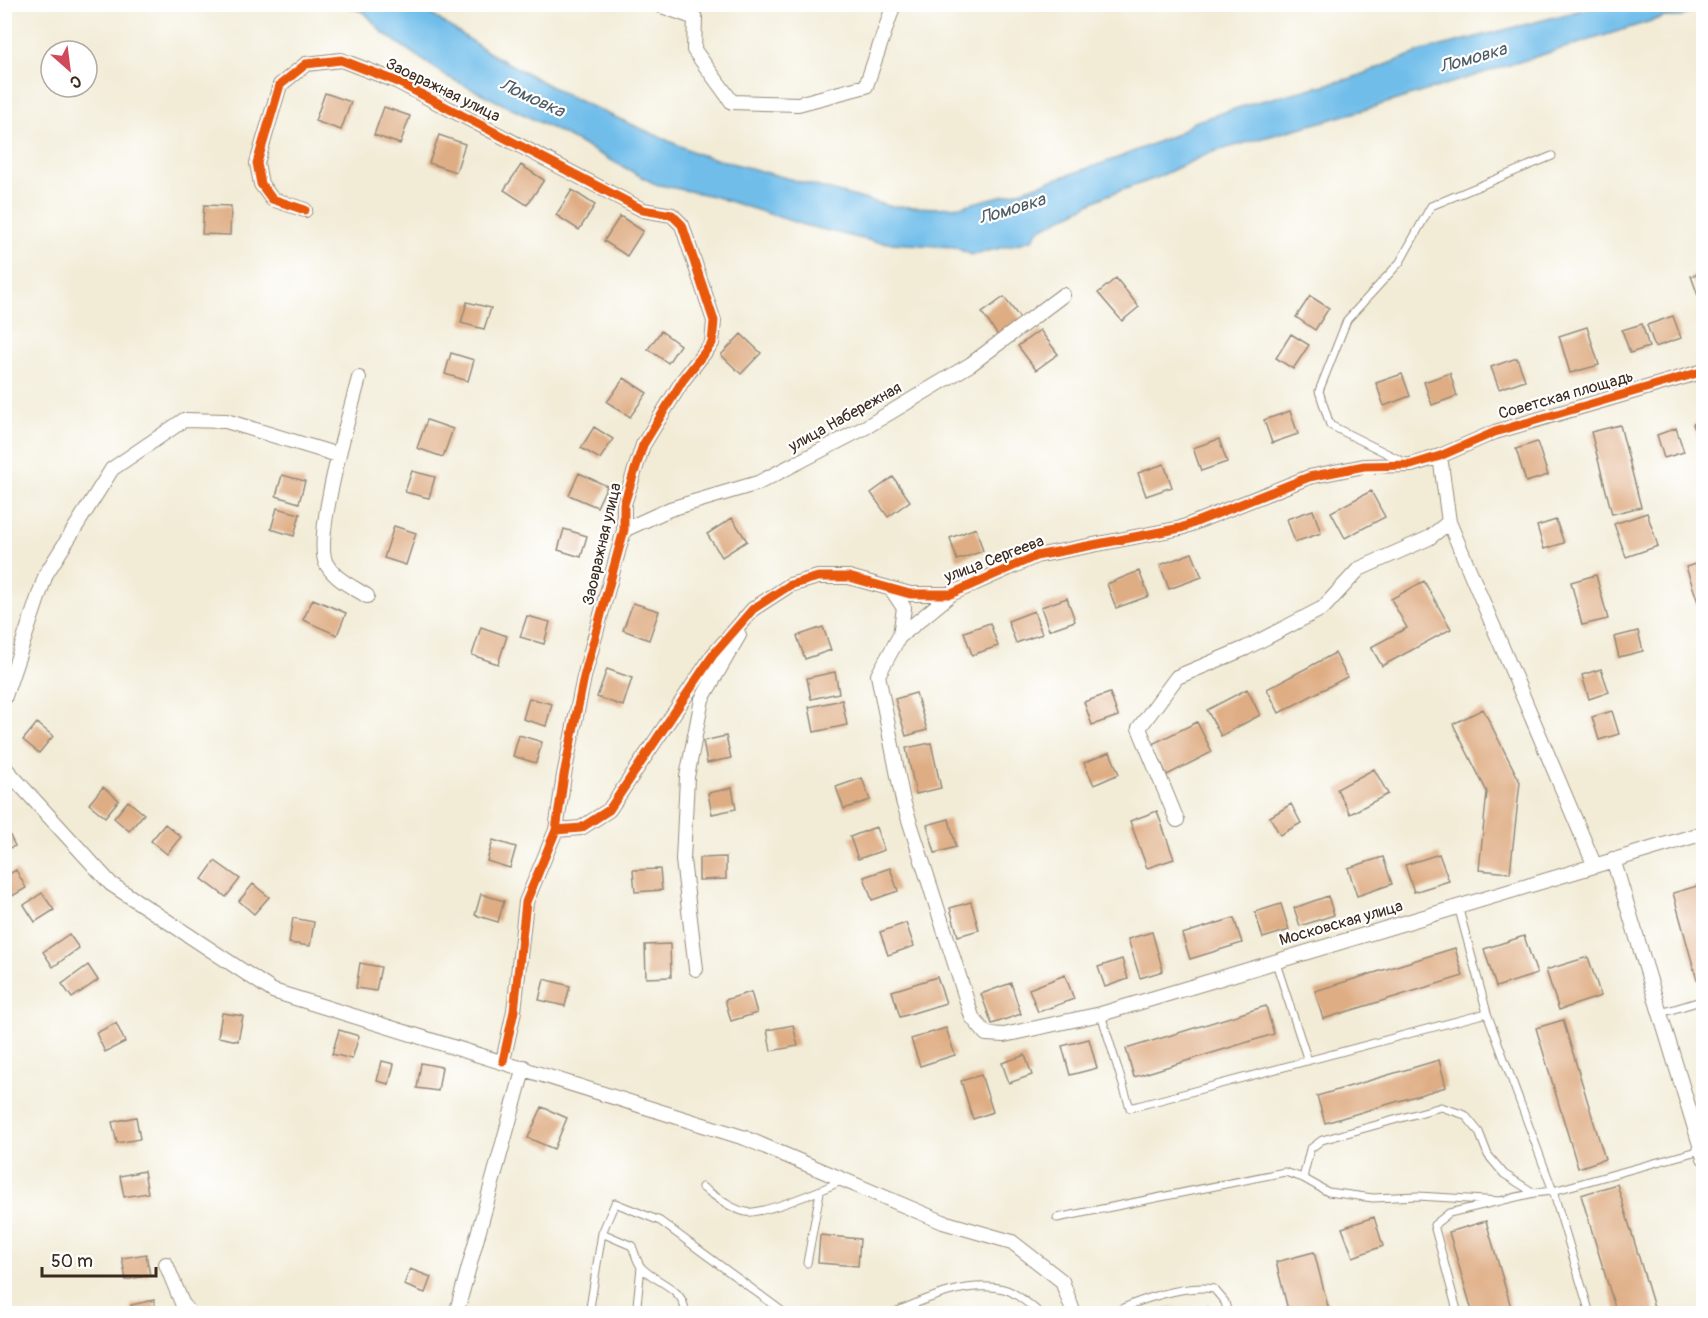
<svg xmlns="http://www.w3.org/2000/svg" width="1708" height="1318" font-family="Pangolin,sans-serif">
	<rect width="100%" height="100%" fill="#fff"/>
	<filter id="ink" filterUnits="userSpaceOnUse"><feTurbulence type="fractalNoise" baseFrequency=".0167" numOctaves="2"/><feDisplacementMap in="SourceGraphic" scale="12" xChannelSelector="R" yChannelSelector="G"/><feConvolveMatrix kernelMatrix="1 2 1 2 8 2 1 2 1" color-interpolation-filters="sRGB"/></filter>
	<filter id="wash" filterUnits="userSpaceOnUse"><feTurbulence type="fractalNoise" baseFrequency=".008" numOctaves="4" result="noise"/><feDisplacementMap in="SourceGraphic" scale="24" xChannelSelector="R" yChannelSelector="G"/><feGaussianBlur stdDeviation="1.35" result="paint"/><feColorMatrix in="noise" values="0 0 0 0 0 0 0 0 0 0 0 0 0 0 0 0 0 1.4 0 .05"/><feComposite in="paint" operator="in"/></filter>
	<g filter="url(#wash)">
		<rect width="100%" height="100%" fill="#f2ecd7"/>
		<path fill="#70bdea" stroke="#567484" stroke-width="1.5" d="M1703 4 1681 17H1664L1364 110 1209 153 1156 178 1105 196 1038 230 1032 240 972 255 954 247 876 242 804 225 713 196 655 184 559 132 448 77 383 33 364 12 343 5H417L491 54 570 97 698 154 889 206 938 208 962 206 1020 191 1115 159 1177 134 1194 122 1253 103 1352 78 1422 51 1602 5Z"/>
		<g id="blocks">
			<path fill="#dfad84" d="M325 93 351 102 341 130 315 121Z
				M384 107 410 116 400 144 374 135Z
				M439 135 465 144 456 172 429 163Z
				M521 165 544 180 527 205 504 190Z
				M572 190 595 205 579 230 556 215Z
				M204 205 231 206 230 235 202 234Z
				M620 216 643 231 627 256 604 241Z
				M1704 272V303L1701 304 1691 276Z
				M1116 278 1139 307 1122 321 1098 293Z
				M1310 296 1329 308 1315 330 1296 317Z
				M1004 297 1022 321 999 337 982 313Z
				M467 302 491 308 484 329 461 323Z
				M1673 316 1681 338 1655 347 1647 325Z
				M1642 324 1649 347 1630 353 1622 330Z
				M1587 327 1599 365 1570 373 1559 336Z
				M1040 330 1058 354 1036 370 1018 346Z
				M661 331 680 345 668 363 648 349Z
				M741 334 761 353 741 374 721 355Z
				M1291 334 1309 345 1293 369 1276 358Z
				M451 353 474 360 468 381 445 374Z
				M1517 358 1525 380 1499 389 1491 367Z
				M1450 373 1457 396 1432 405 1424 382Z
				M1402 374 1410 396 1384 406 1376 383Z
				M624 378 647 393 630 417 607 402Z
				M1290 411 1298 434 1272 443 1264 420Z
				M427 420 453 429 443 457 417 448Z
				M1704 421V447L1701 448 1693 424Z
				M1620 425 1641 507 1612 514 1591 432Z
				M594 427 613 439 600 459 581 448Z
				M1676 428 1684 452 1664 458 1657 435Z
				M1219 439 1227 462 1201 471 1193 448Z
				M1537 442 1548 475 1526 482 1516 449Z
				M1164 464 1172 487 1146 496 1138 473Z
				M412 471 435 477 429 498 405 492Z
				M579 473 607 486 597 507 569 495Z
				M282 475 305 481 299 503 276 496Z
				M893 477 910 501 888 517 871 493Z
				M1371 491 1385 517 1345 538 1331 512Z
				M277 508 300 514 294 536 271 529Z
				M1313 510 1321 533 1295 542 1287 519Z
				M1647 513 1658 546 1626 557 1614 524Z
				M732 518 747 541 722 557 707 534Z
				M1556 520 1564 543 1544 549 1537 526Z
				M394 526 416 533 406 565 384 558Z
				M976 528 983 551 957 560 950 538Z
				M564 529 587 536 581 557 558 550Z
				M1192 553 1202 577 1169 589 1160 565Z
				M1704 561V607L1700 608 1686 567Z
				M1139 571 1149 596 1116 608 1107 584Z
				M1596 575 1608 619 1582 625 1571 582Z
				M1424 581 1451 629 1382 666 1371 647 1407 628 1391 599Z
				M1067 598 1075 621 1049 630 1041 607Z
				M313 599 346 613 337 635 303 620Z
				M633 603 659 611 649 640 623 630Z
				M1034 611 1042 634 1016 643 1008 621Z
				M527 616 550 622 544 644 520 637Z
				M990 623 998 646 972 655 964 632Z
				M481 627 507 636 498 664 472 655Z
				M823 627 831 650 805 659 797 636Z
				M1638 631 1643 651 1619 657 1614 637Z
				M1335 653 1347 677 1279 713 1267 689Z
				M607 669 632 678 623 706 597 697Z
				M1601 669 1609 692 1589 699 1582 675Z
				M835 672 839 693 811 699 807 678Z
				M1247 689 1260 715 1221 736 1207 710Z
				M916 693 927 730 906 736 895 699Z
				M1110 693 1118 716 1092 725 1084 702Z
				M529 698 552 704 546 726 523 719Z
				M842 700 847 725 814 732 809 707Z
				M1483 709 1520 782 1510 873 1479 870 1487 792 1453 724Z
				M1612 711 1619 734 1599 740 1592 717Z
				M1197 722 1212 752 1167 775 1152 744Z
				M37 723 53 736 39 753 23 740Z
				M519 735 542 742 536 763 513 756Z
				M726 736 731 758 707 763 703 741Z
				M931 743 941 788 916 794 906 748Z
				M1110 752 1119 774 1094 785 1084 763Z
				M1374 769 1388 794 1350 814 1337 789Z
				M862 778 870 800 844 809 836 787Z
				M103 787 119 800 105 817 89 804Z
				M732 788 736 809 712 814 708 793Z
				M128 801 144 814 129 831 114 818Z
				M1291 804 1301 823 1280 835 1270 817Z
				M1157 811 1174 859 1147 868 1130 821Z
				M949 819 956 847 935 853 927 825Z
				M4 823 15 846 4 850Z
				M165 824 181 837 167 854 151 841Z
				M876 827 884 850 858 859 850 837Z
				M493 840 516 847 510 868 487 861Z
				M1439 854 1449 881 1414 892 1405 865Z
				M726 857V879L699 880V858Z
				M1383 857 1392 884 1357 896 1348 868Z
				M215 861 240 879 226 897 202 879Z
				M890 868 898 891 872 900 864 877Z
				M660 869 662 890 635 892 633 870Z
				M16 870 26 888 7 899 4 877Z
				M253 884 269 897 254 914 239 901Z
				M1704 884V978L1697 980 1673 893Z
				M42 893 54 910 35 922 24 905Z
				M481 894 504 901 498 922 475 915Z
				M1328 896 1334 915 1300 926 1294 908Z
				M971 902 979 930 958 936 950 908Z
				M1281 904 1289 930 1263 938 1255 912Z
				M293 918 314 922 310 946 289 943Z
				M1234 918 1242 943 1190 959 1182 934Z
				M906 923 914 946 888 955 880 932Z
				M1152 932 1163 971 1140 978 1128 939Z
				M69 934 79 948 53 967 43 952Z
				M1524 936 1537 974 1496 987 1484 949Z
				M670 944 671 977 646 978 645 945Z
				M1455 948 1463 976 1323 1019 1315 991Z
				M1588 957 1601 996 1559 1010 1546 970Z
				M1122 959 1128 979 1105 987 1098 967Z
				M360 963 381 967 376 991 356 988Z
				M88 965 98 980 72 998 62 984Z
				M1065 975 1074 999 1038 1012 1029 989Z
				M937 977 946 1003 900 1017 892 991Z
				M544 979 570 986 565 1006 539 1000Z
				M1011 983 1021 1014 992 1024 981 994Z
				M751 992 757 1013 731 1021 725 1000Z
				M1266 1006 1274 1034 1134 1077 1126 1049Z
				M222 1013 243 1016 238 1041 218 1037Z
				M1563 1020 1605 1159 1578 1168 1536 1028Z
				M116 1023 125 1042 105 1052 96 1033Z
				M793 1025 798 1046 771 1051 767 1030Z
				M946 1028 955 1055 920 1066 911 1039Z
				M339 1030 359 1036 352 1059 332 1054Z
				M1089 1039 1097 1068 1070 1075 1062 1046Z
				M1025 1055 1032 1075 1009 1083 1002 1063Z
				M1439 1060 1446 1087 1325 1123 1317 1096Z
				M382 1061 394 1064 389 1084 377 1081Z
				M421 1063 442 1067 438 1091 417 1088Z
				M981 1075 993 1112 973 1119 961 1081Z
				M542 1107 567 1118 554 1149 528 1138Z
				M136 1117 140 1139 117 1143 112 1122Z
				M144 1171 148 1193 124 1197 120 1176Z
				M1617 1184 1656 1314H1617L1581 1195Z
				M1374 1217 1383 1246 1353 1257 1342 1228Z
				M1486 1221 1513 1314H1473L1449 1232Z
				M820 1235 860 1239 858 1266 818 1263Z
				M1314 1252 1330 1314H1289L1276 1262Z
				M146 1254 150 1275 126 1280 122 1258Z
				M410 1269 431 1277 425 1293 404 1285Z
				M154 1300 157 1314H132L131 1305Z
				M1172 1307 1177 1314H1154V1313Z
				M1208 1307 1210 1314H1190V1313Z"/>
		</g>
	</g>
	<g filter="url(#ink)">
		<use href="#blocks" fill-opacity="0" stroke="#968b7a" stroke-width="1.5"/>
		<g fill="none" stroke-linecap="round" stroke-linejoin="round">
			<defs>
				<path id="lane" d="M1404 462 1330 425 1319 391 1347 320 1400 262 1431 206 1552 156
					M1458 906 1487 1013
					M1275 960 1308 1061
					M1661 1013 1704 1000
					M1101 1014 1130 1108 1487 1013 1553 1191 1588 1307 1587 1314
					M1690 1116 1704 1112
					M1303 1178 1310 1149 1322 1140 1441 1107 1465 1115 1479 1132 1488 1155 1504 1174 1534 1193
					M702 1187C715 1196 731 1209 746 1212 762 1215 827 1188 843 1180
					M1057 1218 1285 1172 1303 1178 1328 1192 1373 1198 1418 1196 1501 1201
					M602 1233 632 1246C635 1253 637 1263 642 1268 656 1283 686 1288 685 1314
					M807 1263 820 1192
					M589 1314 602 1233 615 1203 660 1221 786 1314
					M636 1314 641 1267
					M891 1314C925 1299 969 1279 1007 1290 1018 1294 1031 1306 1041 1314
					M1111 1314C1137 1300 1186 1284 1214 1289L1225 1302 1228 1314
					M1458 1314 1434 1225 1449 1213 1534 1193 1553 1191 1701 1150"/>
				<path id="street" d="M656 4 695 18 694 50 732 102 798 104 866 86 894 4
					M305 210 272 199 261 184 257 163 280 85 306 64 341 60 396 81 643 210 672 215 682 225 714 321 712 343 683 380 643 445 624 504V530L584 677 564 775 556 830 526 902 514 1011 503 1061
					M359 378C351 409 311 542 327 565 336 580 353 587 367 596
					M1449 522 1594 864
					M624 530 670 509 758 483 866 427 971 364 1063 295
					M892 590 904 608 900 635
					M950 595 899 637 878 675 903 801 972 1017 986 1034 1004 1035 1101 1014 1704 833
					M4 699 46 574 112 469 184 420 226 421 338 455
					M4 767 111 884 273 991 745 1138 943 1222 1012 1242 1062 1281 1074 1314
					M1177 820 1139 728 1177 677 1246 648 1323 608 1359 569 1429 538 1449 522 1440 456
					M556 830 581 828 609 810 713 655 753 609 790 585 818 577H849L910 594H951L1036 556 1181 528 1309 477 1364 466 1411 465 1440 456 1495 432 1704 371
					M1613 859 1704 1158
					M696 969 683 860 687 777 702 699 739 635
					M166 1264 182 1303 191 1314
					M456 1314 524 1067"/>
			</defs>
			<use href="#lane" stroke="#968b7a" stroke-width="9"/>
			<use href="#street" stroke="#968b7a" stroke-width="16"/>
			<use href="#lane" stroke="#fff" stroke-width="7"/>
			<use href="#street" stroke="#fff" stroke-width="14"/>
			<defs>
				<path id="cycleway" d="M305 210 272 199 261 184 257 163 280 85 306 64 341 60 396 81 643 210 672 215 682 225 714 321 712 343 683 380 643 445 624 504V530L584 677 564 775 556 830 526 902 514 1011 503 1061
					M556 830 581 828 609 810 713 655 753 609 790 585 818 577H849L910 594H951L1036 556 1181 528 1309 477 1364 466 1411 465 1440 456 1495 432 1704 371"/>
			</defs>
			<use href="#cycleway" stroke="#fff" stroke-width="13"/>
			<use href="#cycleway" stroke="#e8590c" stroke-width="9"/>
		</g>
	</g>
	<g text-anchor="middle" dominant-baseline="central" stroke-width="4.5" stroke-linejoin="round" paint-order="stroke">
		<g font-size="16" fill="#3b2a1e" stroke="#fff">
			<text transform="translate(443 90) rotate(26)">Заовражная улица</text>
			<text transform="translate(1566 395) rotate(-16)">Советская площадь</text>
			<text transform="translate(845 417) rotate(-29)">улица Набережная</text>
			<text transform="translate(602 544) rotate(-77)">Заовражная улица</text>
			<text transform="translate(994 559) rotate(-21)">улица Сергеева</text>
			<text transform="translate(1341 923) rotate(-16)">Московская улица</text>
		</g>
		<g font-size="18" font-style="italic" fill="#4e5d65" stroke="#fff">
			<text transform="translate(1473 58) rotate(-16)">Ломовка</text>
			<text transform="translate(532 98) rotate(25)">Ломовка</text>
			<text transform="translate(1012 209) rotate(-17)">Ломовка</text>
		</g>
	</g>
	<rect width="1708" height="1318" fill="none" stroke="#fff" stroke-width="24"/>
	<g transform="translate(69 69) rotate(152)"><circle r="28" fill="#ffffff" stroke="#b1aaa5" stroke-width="1.5"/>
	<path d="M0-4.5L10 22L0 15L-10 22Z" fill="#d1495b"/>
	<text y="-9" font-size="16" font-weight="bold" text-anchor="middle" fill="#3b2a1e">С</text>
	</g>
	<path d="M42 1267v9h114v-9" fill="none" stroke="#3b2a1e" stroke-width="3"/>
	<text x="51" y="1267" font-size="18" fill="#3b2a1e" stroke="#ffffff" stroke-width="4.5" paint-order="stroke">50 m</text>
</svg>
